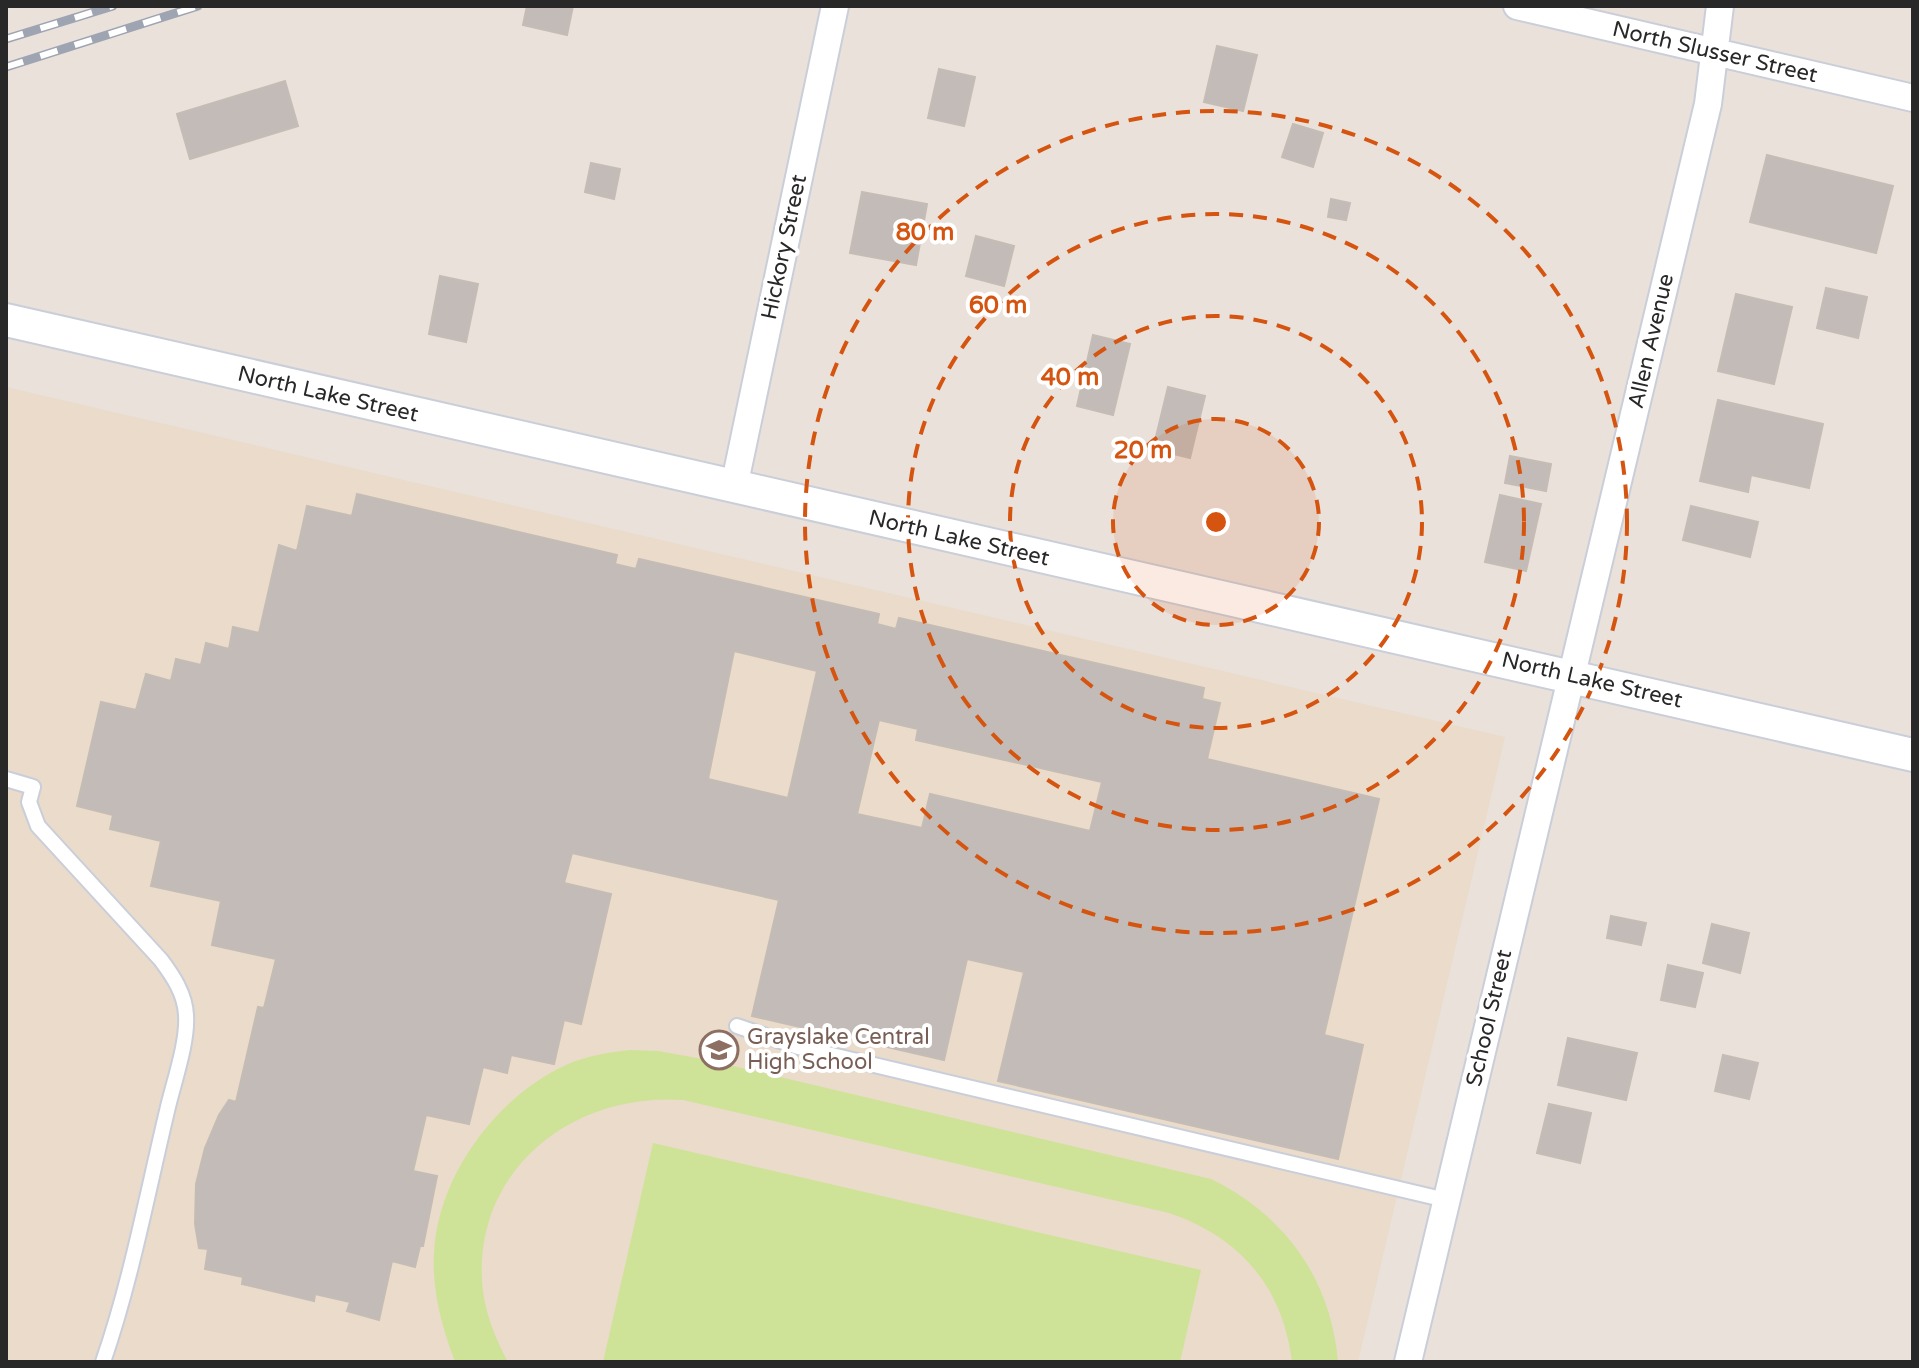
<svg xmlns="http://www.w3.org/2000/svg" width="1919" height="1368" font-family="'Varela Round',sans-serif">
	<rect width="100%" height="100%" fill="#e9e1da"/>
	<path fill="#eadbcb" d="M6 387 1505 737 1358 1362H6Z"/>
	<path fill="#cee397" d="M631 1050 658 1051 708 1060 1211 1179C1285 1215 1331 1279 1338 1362H1292C1283 1287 1240 1237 1169 1213L683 1100C576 1092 476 1166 482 1280 483 1308 495 1338 508 1362H455C442 1327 432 1292 434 1254 437 1177 496 1097 566 1065 586 1056 609 1052 631 1050Z
		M653 1143 1201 1270 1180 1362H603Z"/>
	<path fill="#c2bbb7" stroke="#c4bcb5" stroke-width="2" fill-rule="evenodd" d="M527 6H573L567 35 523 25Z
		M1217 46 1257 55 1243 111 1204 102Z
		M939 69 975 77 964 126 928 118Z
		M285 81 298 126 190 159 177 114Z
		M1293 124 1323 133 1313 167 1282 157Z
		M1767 155 1893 186 1876 253 1750 222Z
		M591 163 620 169 614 199 585 192Z
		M862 192 927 204 916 265 850 253Z
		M1331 199 1350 203 1346 220 1328 217Z
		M976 236 1014 246 1004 286 966 276Z
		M440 276 478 284 466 342 429 334Z
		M1826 288 1867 297 1858 338 1817 328Z
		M1736 294 1792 307 1774 384 1718 371Z
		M1093 335 1130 344 1113 415 1077 406Z
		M1168 387 1205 396 1190 458 1153 449Z
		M1718 400 1823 424 1809 488 1751 475 1748 492 1700 481Z
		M1510 456 1551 464 1546 491 1505 483Z
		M357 494 617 555 615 564 636 569 639 559 879 614 877 624 896 629 899 618 1204 688 1202 699 1220 703 1207 759 1379 799 1324 1035 1363 1045 1338 1159 998 1081 1024 972 967 959 944 1060 752 1016 779 900 572 853 564 883 611 894 581 1024 564 1020 554 1064 511 1055 507 1073 483 1067 469 1124 426 1115 413 1171 437 1176 423 1246H420L415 1267 392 1261 379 1320 347 1311 350 1302 315 1294 314 1301 242 1284 243 1277 205 1269 208 1249 199 1248 195 1224 196 1184 205 1148 219 1115 229 1100 236 1102 258 1007 264 1008 276 959 212 945 221 901 151 886 161 841 110 829 113 815 77 806 101 702 136 710 146 674 171 681 176 659 201 665 206 643 229 649 233 627 259 633 279 545 297 551 307 506 352 516ZM734 651 817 671 788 798 708 779ZM879 720 918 729 916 740 1102 782 1090 831 930 794 922 828 857 814Z
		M1500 495 1541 504 1526 571 1485 562Z
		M1691 506 1758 522 1750 557 1683 540Z
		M1611 916 1646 923 1641 945 1607 938Z
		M1712 924 1749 933 1740 973 1703 963Z
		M1668 965 1703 973 1695 1007 1661 1000Z
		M1568 1038 1637 1053 1626 1100 1558 1085Z
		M1723 1055 1758 1063 1749 1099 1715 1091Z
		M1549 1104 1591 1113 1580 1163 1537 1153Z"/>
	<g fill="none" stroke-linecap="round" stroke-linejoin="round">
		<defs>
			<path id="service" d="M6 779 33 787 29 802 38 826 161 960C173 976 185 994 186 1015 188 1043 173 1084 167 1111 147 1195 131 1281 103 1362
				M737 1026 798 1047 1446 1200"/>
			<path id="minor" d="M1517 6 1913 98
				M734 487 835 6
				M1408 1362 1708 104 1720 6"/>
			<path id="tertiary" d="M6 320 1913 755"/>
		</defs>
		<use href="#service" stroke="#c9ced9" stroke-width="18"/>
		<use href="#minor" stroke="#c9ced9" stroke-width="30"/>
		<use href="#tertiary" stroke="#c9ced9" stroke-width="36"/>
		<use href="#service" stroke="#fff" stroke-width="14"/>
		<use href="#minor" stroke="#fff" stroke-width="26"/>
		<use href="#tertiary" stroke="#fff" stroke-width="32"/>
		<defs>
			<path id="rail" d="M6 39 113 6
				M6 67 198 6"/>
		</defs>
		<use href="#rail" stroke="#9ea4b1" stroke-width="9"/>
		<use href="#rail" stroke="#fff" stroke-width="6" stroke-dasharray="18" stroke-linecap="butt"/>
	</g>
	<circle cx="1216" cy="522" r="103" fill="#d5540f" fill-opacity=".12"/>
	<g fill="none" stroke="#d5540f" stroke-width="4" stroke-dasharray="14 10">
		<circle cx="1216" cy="522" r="103"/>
		<circle cx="1216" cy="522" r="206"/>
		<circle cx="1216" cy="522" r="308"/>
		<circle cx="1216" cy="522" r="411"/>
	</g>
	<defs>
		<symbol id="school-ring" viewBox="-11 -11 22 22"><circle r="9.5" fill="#fff" stroke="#8d6e63" stroke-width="1.5"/><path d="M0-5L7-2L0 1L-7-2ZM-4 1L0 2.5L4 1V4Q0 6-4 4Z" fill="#8d6e63"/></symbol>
	</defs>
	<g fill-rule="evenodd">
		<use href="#school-ring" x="697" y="1028" width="44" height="44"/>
	</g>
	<g text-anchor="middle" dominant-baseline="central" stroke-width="8" stroke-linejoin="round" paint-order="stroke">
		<g font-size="22" fill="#282828" stroke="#fff">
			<text transform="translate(1715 52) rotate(13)">North Slusser Street</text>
			<text transform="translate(784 247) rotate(-78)">Hickory Street</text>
			<text transform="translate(1651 341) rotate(-77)">Allen Avenue</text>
			<text transform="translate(328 394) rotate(13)">North Lake Street</text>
			<text transform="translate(959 538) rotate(13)">North Lake Street</text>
			<text transform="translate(1592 680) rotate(13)">North Lake Street</text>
			<text transform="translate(1489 1018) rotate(-77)">School Street</text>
		</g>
		<g font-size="22" fill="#785e54" stroke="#fff" text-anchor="start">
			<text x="747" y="1037">Grayslake Central<tspan x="747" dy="25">High School</tspan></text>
		</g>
	</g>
	<circle cx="1216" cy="522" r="12" fill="#d5540f" stroke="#fff" stroke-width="4"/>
	<g font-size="24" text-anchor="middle" font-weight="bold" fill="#d5540f" stroke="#fff" stroke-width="8" stroke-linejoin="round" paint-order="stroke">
		<text x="925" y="240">80 m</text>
		<text x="998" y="313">60 m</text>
		<text x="1070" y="385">40 m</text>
		<text x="1143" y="458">20 m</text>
	</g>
	<rect width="1919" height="1368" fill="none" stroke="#282828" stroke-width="16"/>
</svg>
